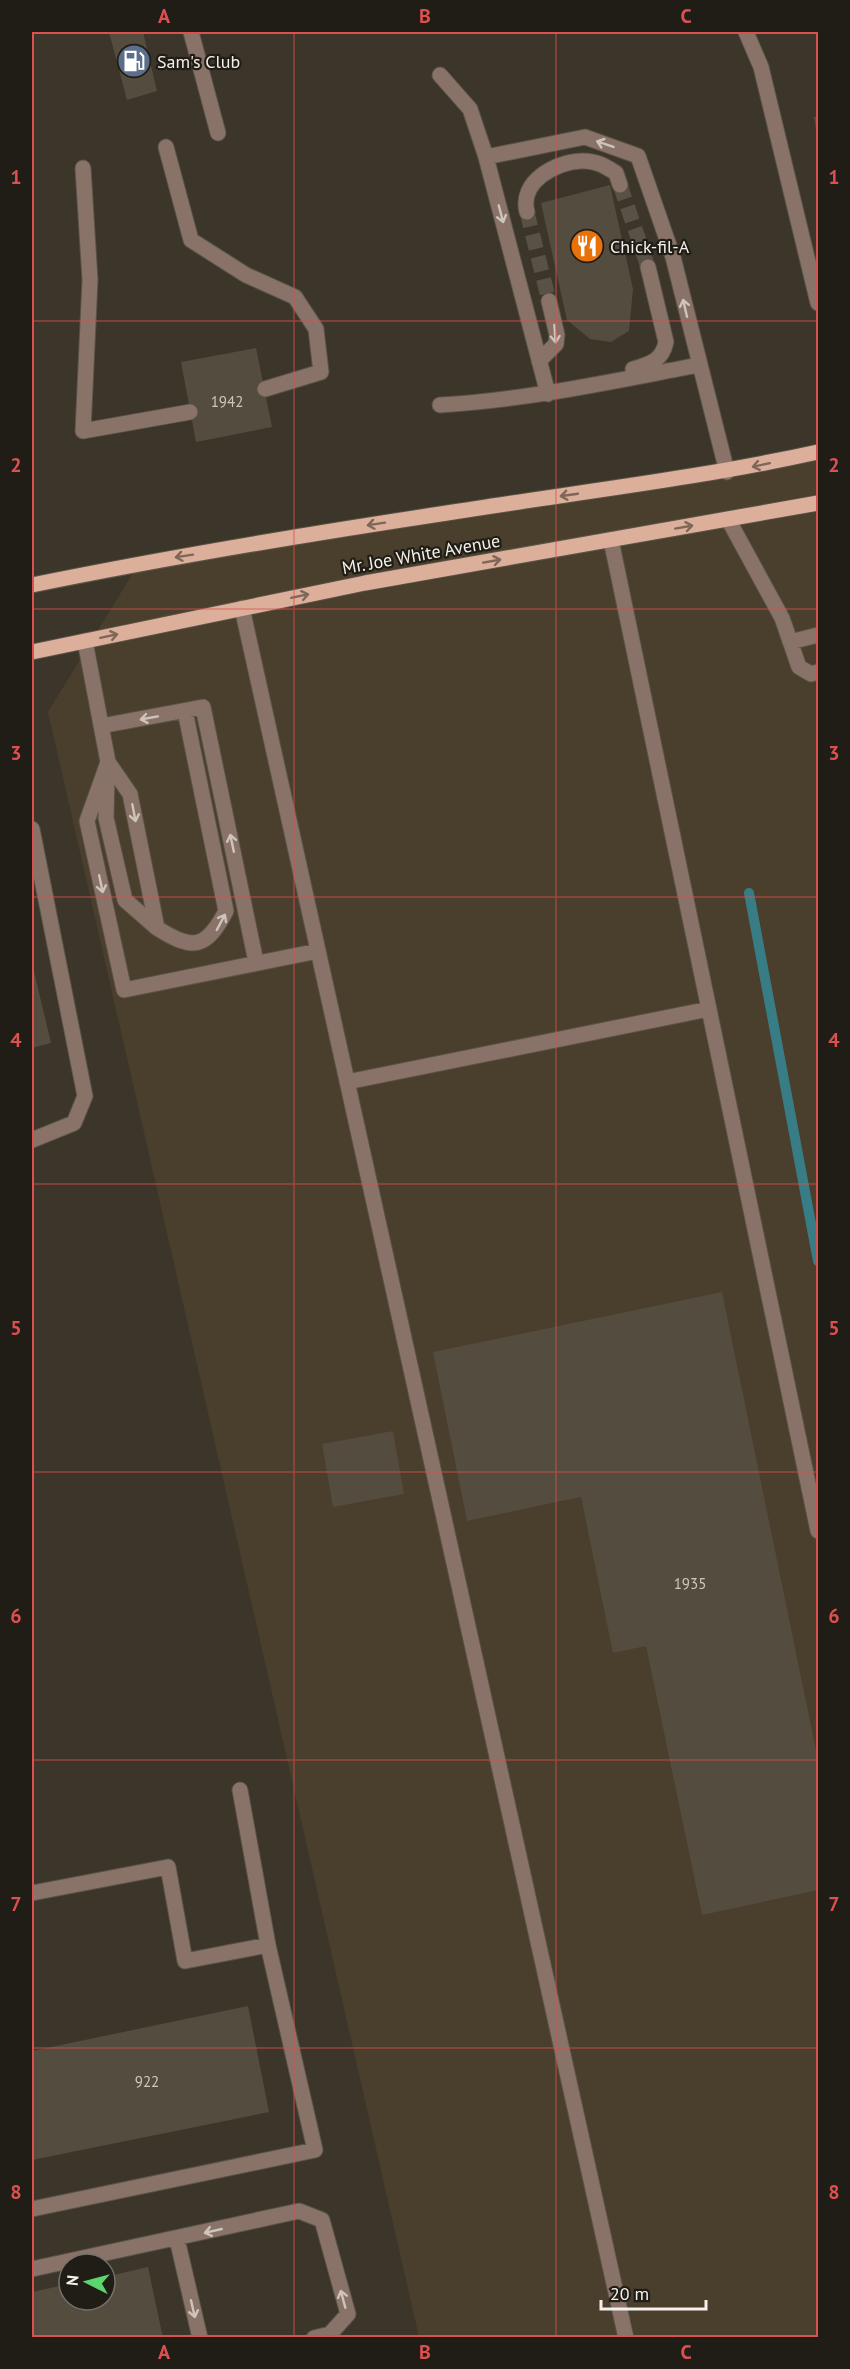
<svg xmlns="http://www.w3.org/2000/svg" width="850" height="2369" font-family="'PT Sans',sans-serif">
	<rect width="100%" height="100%" fill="#3c3529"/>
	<path fill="#4a3e2c" d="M818 452V2337H419L48 712 139 563Z"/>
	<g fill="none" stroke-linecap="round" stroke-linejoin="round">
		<path stroke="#387d86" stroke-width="10" d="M749 893 818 1261"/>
	</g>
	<path fill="#544c3f" d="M109 32H143L157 91 127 100Z
		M818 116V135H817L814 117Z
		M610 185 633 289 629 331 611 342 590 339 567 320 541 203Z
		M256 348 272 427 196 442 181 362Z
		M32 963 51 1043 32 1048Z
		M722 1292 818 1760V1890L702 1915 646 1646 613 1653 581 1497 467 1521 433 1352Z
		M393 1431 404 1494 333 1507 322 1444Z
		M248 2006 269 2112 32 2160V2051Z
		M148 2267 163 2338H32V2292L69 2284V2300H105V2277Z"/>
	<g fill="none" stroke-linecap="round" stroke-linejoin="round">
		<path stroke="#585146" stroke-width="15" stroke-dasharray="15 8" stroke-linecap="butt" d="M620 185 648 267
			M527 212 549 301"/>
		<defs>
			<path id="minor" d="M191 32 218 133
				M746 32 761 67 818 303
				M440 75 470 109 486 157 548 394
				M166 147 191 240 246 275 295 297 316 329 321 372 265 389
				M486 157 585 137 638 156 673 257 727 472
				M83 168 90 280 83 431 190 412
				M527 212C519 182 555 162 581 161 595 160 605 166 616 173L620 185
				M539 361 556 344 557 335 549 301
				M633 369C650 364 662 361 666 342L648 267
				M440 405C527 400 613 381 699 365
				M728 519 782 618 799 667 811 674 818 672
				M611 540 818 1531
				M242 608 626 2338
				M85 641 108 762 87 821 124 990 318 951
				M790 642 818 635
				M101 726 203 707 256 962
				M108 762 130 794 157 928C193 951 206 949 226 911L185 711
				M107 777 106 818 125 900 157 928
				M32 829 85 1096 74 1123 32 1140
				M347 1082 709 1009
				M240 1790 268 1945
				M32 1893 168 1867 185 1961 268 1945 315 2150 32 2209
				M177 2239 200 2338
				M32 2269 299 2211 322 2220 348 2314 330 2334 314 2338"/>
			<path id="major" d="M32 585C169 557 308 534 447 513 571 493 696 479 818 452
				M32 652 365 583 818 503"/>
		</defs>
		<use href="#minor" stroke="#5a5348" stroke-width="17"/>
		<use href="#major" stroke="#5a5348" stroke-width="17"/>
		<use href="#minor" stroke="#897368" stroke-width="15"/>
		<use href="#major" stroke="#dbaf99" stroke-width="15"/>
	</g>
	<defs><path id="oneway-shaft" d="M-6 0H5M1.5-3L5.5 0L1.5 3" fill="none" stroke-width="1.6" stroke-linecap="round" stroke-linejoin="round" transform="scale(1.5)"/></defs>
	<g stroke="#cfc4bc">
		<use href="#oneway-shaft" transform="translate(605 144) rotate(-161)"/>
		<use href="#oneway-shaft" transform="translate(501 214) rotate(75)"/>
		<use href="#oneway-shaft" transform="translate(685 308) rotate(-103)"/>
		<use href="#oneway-shaft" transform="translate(555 334) rotate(86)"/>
		<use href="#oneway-shaft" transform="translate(149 718) rotate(170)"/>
		<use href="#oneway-shaft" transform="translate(134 813) rotate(79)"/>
		<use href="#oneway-shaft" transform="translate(232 843) rotate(-102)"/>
		<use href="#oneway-shaft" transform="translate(101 884) rotate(78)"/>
		<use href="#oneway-shaft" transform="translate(221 922) rotate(-62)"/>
		<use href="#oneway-shaft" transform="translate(213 2231) rotate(167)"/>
		<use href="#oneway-shaft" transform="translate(343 2299) rotate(-105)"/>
		<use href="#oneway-shaft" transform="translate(193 2309) rotate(77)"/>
	</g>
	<g stroke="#7e6658">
		<use href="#oneway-shaft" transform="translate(761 465) rotate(168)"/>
		<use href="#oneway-shaft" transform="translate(569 495) rotate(172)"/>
		<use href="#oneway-shaft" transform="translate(376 524) rotate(171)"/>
		<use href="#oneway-shaft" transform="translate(684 527) rotate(-10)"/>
		<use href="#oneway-shaft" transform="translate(184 556) rotate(171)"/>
		<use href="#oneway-shaft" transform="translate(492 561) rotate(-10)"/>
		<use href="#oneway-shaft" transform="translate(300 596) rotate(-12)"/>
		<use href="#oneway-shaft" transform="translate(109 636) rotate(-12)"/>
	</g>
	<path fill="none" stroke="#dc504f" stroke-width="1.5" stroke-opacity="0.55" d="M294 32V2338M556 32V2338M32 321H818M32 609H818M32 897H818M32 1184H818M32 1472H818M32 1760H818M32 2048H818"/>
	<defs>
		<symbol id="fuel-disc" viewBox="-11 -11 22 22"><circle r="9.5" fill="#5c6f8a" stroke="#201d17"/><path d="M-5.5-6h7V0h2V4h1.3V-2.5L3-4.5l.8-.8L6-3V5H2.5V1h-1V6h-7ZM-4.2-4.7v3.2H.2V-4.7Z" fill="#fff"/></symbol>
		<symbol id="restaurant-disc" viewBox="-11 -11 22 22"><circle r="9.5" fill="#e8710a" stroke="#201d17"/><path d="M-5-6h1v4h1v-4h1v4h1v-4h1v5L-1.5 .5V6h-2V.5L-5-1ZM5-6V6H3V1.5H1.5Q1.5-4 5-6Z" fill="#fff"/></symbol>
	</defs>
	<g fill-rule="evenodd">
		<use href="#fuel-disc" x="115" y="42" width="38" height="38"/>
		<use href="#restaurant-disc" x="568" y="227" width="38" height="38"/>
	</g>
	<g text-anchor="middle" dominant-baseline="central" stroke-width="4.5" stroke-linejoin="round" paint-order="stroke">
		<g font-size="15" fill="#cdc7be">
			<text x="227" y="401">1942</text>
			<text x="690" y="1583">1935</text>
			<text x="147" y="2081">922</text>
		</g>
		<g font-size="18" fill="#f5f0e9" stroke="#201d17" text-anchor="start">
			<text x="157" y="61">Sam's Club</text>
			<text x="610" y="246">Chick-fil-A</text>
		</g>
		<g font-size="18" fill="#f5f0e9" stroke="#201d17">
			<text transform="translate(421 554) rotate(-10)">Mr. Joe White Avenue</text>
		</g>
	</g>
	<rect width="850" height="2369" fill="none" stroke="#201d17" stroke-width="66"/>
	<g transform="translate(87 2282) rotate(276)"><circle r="28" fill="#201d17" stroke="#75716b" stroke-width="1.5"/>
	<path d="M0-4.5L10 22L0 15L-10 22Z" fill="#5bd56d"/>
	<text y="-9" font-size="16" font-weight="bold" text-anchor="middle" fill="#f5f0e9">N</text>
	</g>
	<path d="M601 2300v9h105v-9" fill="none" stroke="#f5f0e9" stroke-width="3"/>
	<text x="610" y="2300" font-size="18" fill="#f5f0e9" stroke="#201d17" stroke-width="4.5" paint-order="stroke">20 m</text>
	<rect x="33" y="33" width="784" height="2303" fill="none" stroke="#dc504f" stroke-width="2"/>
	<g font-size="20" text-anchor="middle" font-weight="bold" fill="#dc504f">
		<text x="164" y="23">A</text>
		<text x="425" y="23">B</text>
		<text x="686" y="23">C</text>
		<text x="16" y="184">1</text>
		<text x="834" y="184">1</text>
		<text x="16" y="472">2</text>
		<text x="834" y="472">2</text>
		<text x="16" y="760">3</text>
		<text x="834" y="760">3</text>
		<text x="16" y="1047">4</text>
		<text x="834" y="1047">4</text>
		<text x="16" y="1335">5</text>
		<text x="834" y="1335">5</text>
		<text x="16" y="1623">6</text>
		<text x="834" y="1623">6</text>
		<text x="16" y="1911">7</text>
		<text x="834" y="1911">7</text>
		<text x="16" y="2199">8</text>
		<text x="834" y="2199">8</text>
		<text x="164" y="2359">A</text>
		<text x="425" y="2359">B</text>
		<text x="686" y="2359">C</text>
	</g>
</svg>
